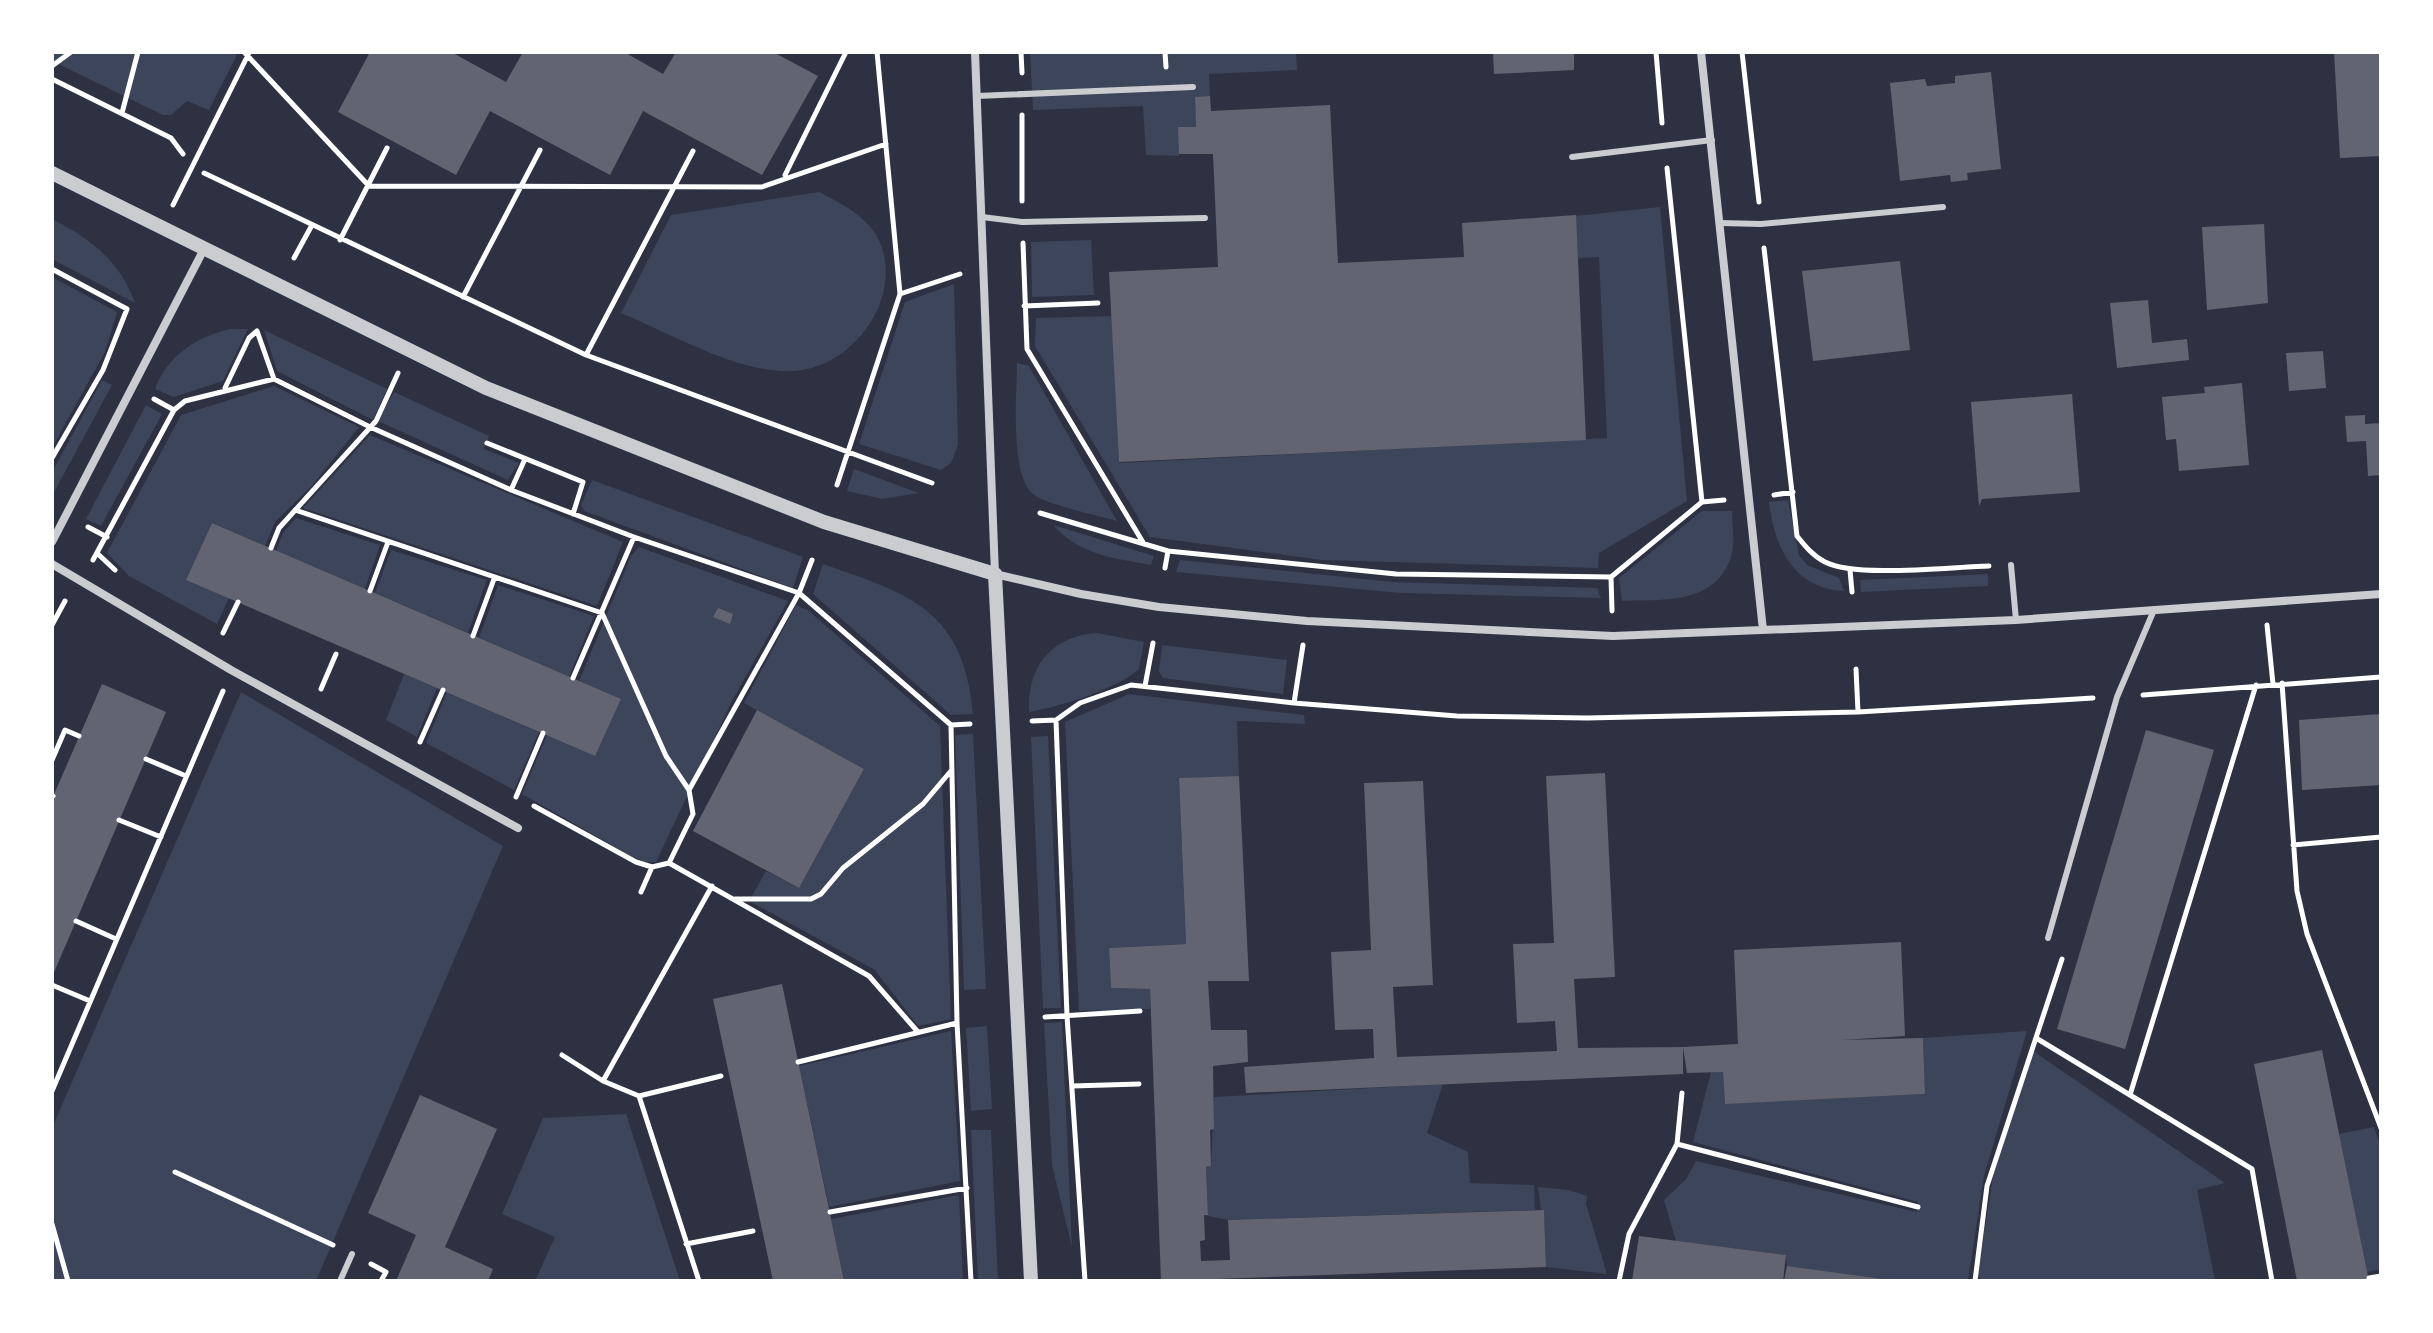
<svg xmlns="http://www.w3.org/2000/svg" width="2433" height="1333" font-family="Mulish,sans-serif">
	<rect width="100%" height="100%" fill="#2d3142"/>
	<path fill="#3c4559" d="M52 52H231L237 55 209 110 187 101 171 115H163L52 61Z
		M1030 52H1296L1297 70 1209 74 1210 97 1195 98 1196 127 1179 129V156L1146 155 1143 106 1033 110Z
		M819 192C843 204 874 220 882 248 900 303 851 368 794 371 738 374 672 334 621 313L671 215Z
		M1660 207 1687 501 1599 553 1598 568 1322 560 1150 537 1035 346 1036 318 1112 316 1119 463 1607 438 1599 257 1578 258 1575 216Z
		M52 219C91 239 120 261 135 303L52 259Z
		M1091 240 1094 295 1032 297 1031 242Z
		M52 277 117 312 105 352 52 448Z
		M954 284 958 445 951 463 941 470 859 444 905 302Z
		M230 329H248L223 381 174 397 155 389C167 356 196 337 230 329Z
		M264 330 387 389 373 420 277 371Z
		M1017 363 1029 366 1117 521C1100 516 1045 504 1034 495 1009 476 1017 393 1017 363Z
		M102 380 112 385 52 496V472Z
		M274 386 359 427 311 487 275 522 265 546 212 523 187 579 229 598 217 624 129 576 107 553 181 415Z
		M394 392 489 436 484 449 519 463 508 480 378 421Z
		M146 405 162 414 101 526 86 519Z
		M370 435 623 542 597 606 303 508Z
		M854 469 919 493 882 499 847 491Z
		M592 480 803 557 793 588 584 511 581 505Z
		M1788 500 1799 555 1807 565 1839 578 1844 591C1793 589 1774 546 1769 502Z
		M1702 511H1732C1732 524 1735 542 1732 554 1717 606 1663 599 1622 601L1619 578Z
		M296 518 380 545 365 589 276 551 283 533Z
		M1053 525 1154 556 1151 565C1113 558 1080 555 1053 525Z
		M639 547 788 601 732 701 656 862H645L631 856 522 794 547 735 595 755 621 699 579 681 631 556Z
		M391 550 487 580 468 633 375 593Z
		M1180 560 1393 582 1597 588 1601 598 1401 593 1176 572Z
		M823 564C910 594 964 610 973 714L951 715 813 594Z
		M1988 574V586L1861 592 1860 580Z
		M498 585 594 616 569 677 479 638Z
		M796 605 809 611 940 726 951 1019 918 1026 875 970 749 901 766 871 799 888 864 769 744 703Z
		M1097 633 1144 642 1139 669C1117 689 1059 707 1029 712 1027 667 1051 636 1097 633Z
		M1162 645 1287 660 1283 694 1163 678 1159 672Z
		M404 674 437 688 417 737 386 720Z
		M241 692 503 846 316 1281H52V1128Z
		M447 692 539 732 514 790 426 743Z
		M1129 694 1304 715 1305 724 1237 721 1239 776 1179 779 1186 944 1109 948 1111 988 1150 989V1009L1079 1011 1065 722Z
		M973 734 986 989 964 990 955 735Z
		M1048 736 1061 1008H1043L1031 737Z
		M1062 1022 1072 1247 1052 1165 1044 1023Z
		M987 1026 992 1109 971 1111 966 1028Z
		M951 1031 960 1181 829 1207 799 1066Z
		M2027 1031 1984 1176 1968 1281H1896L1787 1266 1786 1255 1676 1241 1664 1200 1686 1179 1696 1161 1917 1212 1918 1202 1693 1142 1711 1072H1723L1725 1103 1925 1094 1923 1038Z
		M2030 1049 2225 1183 2197 1190 2215 1281H1980L1978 1272 1993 1177Z
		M1443 1084 1427 1133 1468 1152 1470 1183 1534 1185 1535 1210 1228 1220 1204 1215 1208 1214 1206 1167 1211 1166 1214 1097Z
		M626 1114 680 1281H535L555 1237 502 1214 543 1118Z
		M2374 1127 2381 1147V1269L2367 1272 2339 1134Z
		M971 1130H991L998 1281H978Z
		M1538 1187 1569 1190 1587 1196 1586 1204 1607 1274 1546 1267 1544 1211 1541 1210Z
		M959 1195 963 1281H844L831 1219Z"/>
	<path fill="#626471" d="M370 52H451L506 82 523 52H624L663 74 676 52H773L818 76 762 175 643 111 610 175 490 111 456 175 338 112Z
		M1493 52H1574V70L1494 74Z
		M2334 52H2381V156L2340 158Z
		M1991 72 2001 169 1967 173 1968 180 1951 182 1950 175 1900 181 1890 83 1925 79 1927 86 1955 83V76Z
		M1210 96 1211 111 1330 105 1338 263 1464 257 1462 223 1576 215 1586 440 1119 462 1109 272 1218 267 1213 154H1179L1178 127H1196L1195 97Z
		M2264 224 2268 303 2207 310 2202 227Z
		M1900 261 1910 350 1813 361 1802 271Z
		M2148 300 2152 343 2187 339 2189 360 2117 368 2110 303Z
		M2323 351 2326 388 2289 391 2286 353Z
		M2242 383 2249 465 2179 471 2176 439 2166 440 2162 397 2205 393 2204 387Z
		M2072 394 2080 492 1982 499 1979 506 1971 402Z
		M2365 415V424L2381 423V475L2368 476 2366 441 2347 442 2345 416Z
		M212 523 621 699 595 756 186 580Z
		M718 608 733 614 730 624 713 617Z
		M102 684 166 712 52 977V799Z
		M757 710 864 769 799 888 693 831Z
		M2381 714V785L2302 790 2299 720Z
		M2146 730 2214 750 2125 1049 2057 1029Z
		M1605 773 1615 977 1574 979 1578 1048 1683 1047V1074L1246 1093 1244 1067 1374 1058 1373 1029 1335 1030 1331 952 1371 950 1364 783 1423 781 1433 985 1393 987 1397 1057 1557 1051 1555 1021 1517 1023 1513 944 1554 943 1546 776Z
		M1239 776 1249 981H1208L1211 1030H1247L1248 1062 1213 1066 1214 1129 1210 1130 1211 1166 1206 1167 1208 1215H1204L1205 1240 1200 1241 1201 1261 1230 1260 1228 1220 1544 1210 1546 1267 1161 1281 1150 989 1111 988 1109 948 1186 944 1179 778Z
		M1901 942 1905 1036 1842 1040 1923 1038 1925 1094 1725 1104 1723 1072 1687 1073 1683 1047 1738 1044 1734 950Z
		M782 984 844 1281H773L713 999Z
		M2322 1050 2369 1281H2297L2254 1064Z
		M420 1095 497 1129 445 1247 493 1269 488 1281H396L416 1235 368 1213Z
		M1639 1236 1786 1255 1783 1281H1632Z
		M1787 1266 1883 1279V1281H1784Z"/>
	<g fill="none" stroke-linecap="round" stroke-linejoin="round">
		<path stroke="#fff" stroke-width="5" d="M244 52 369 186 762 187 886 144
			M1021 52 1022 73
			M1165 52 1166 67
			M1656 52 1662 123
			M1742 52 1759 202
			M52 66 71 52
			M52 79 171 138 183 154
			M122 113 138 52
			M1022 115V201
			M1667 168 1702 502
			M204 173 586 355 932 483
			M785 175 846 52
			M173 205 249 53
			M340 240 387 148
			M1023 243 1027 349 1144 544
			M1764 248 1797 536C1805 546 1813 556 1825 562 1856 578 1950 567 1989 566
			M294 258 312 225
			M52 269 127 309 103 370 52 458
			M900 294 960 274
			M463 297 540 150
			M1024 306 1098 303
			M586 355 693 151
			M225 388 249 338 257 331 274 379
			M154 399 174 410
			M487 443 583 482 573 514
			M837 485 900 294 877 52
			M511 490 525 459
			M1774 495 1793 492
			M295 510 602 613 666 756 689 790 693 814 669 863
			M1040 513 1168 551 1396 574 1611 577 1702 502 1724 500
			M88 527 107 537
			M271 548 279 528 376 421 398 373
			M98 554 115 570
			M93 560 174 410 185 401 274 379 370 427 511 490 634 537 799 593 951 725 970 724
			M1165 568 1168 551
			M1850 570 1852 592
			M1611 577 1612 611
			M370 591 388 542
			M52 625 65 601
			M2267 625 2273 684
			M223 633 238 602
			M473 636 494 579
			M1856 669 1858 712
			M573 678 634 537
			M2282 683 2297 891 2307 934 2381 1128
			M1145 686 1153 643
			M321 689 336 654
			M2143 695 2381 677
			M1294 703 1303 645
			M1056 720 1067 1016 1085 1281
			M1032 721 1056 720 1080 703 1131 685 1294 703 1457 716 1587 718 1858 712 2093 698
			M951 725 957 1023 971 1281
			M420 742 443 690
			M146 759 186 776
			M52 760 65 730 79 736
			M689 790 799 593 812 560
			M52 795 53 796
			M516 797 543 733
			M534 806 636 862 652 867 669 863 869 976 918 1032
			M119 820 161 837
			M2293 845 2381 837
			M641 892 652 867
			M735 899H811L821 894 843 868 923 804 950 772
			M76 921 116 939
			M52 985 90 1001
			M1045 1017 1140 1011
			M2036 1038 2252 1169 2272 1281
			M562 1055 603 1081 639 1096 721 1076
			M798 1062 957 1023
			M603 1081 712 886
			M1072 1086 1139 1084
			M52 1091 223 691
			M2130 1095 2256 685
			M639 1096 699 1281
			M1677 1144 1918 1207
			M175 1172 333 1245
			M830 1212 967 1188
			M52 1224 68 1281
			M686 1244 753 1231
			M371 1264 386 1272 381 1281
			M2369 1278 2381 1276
			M1619 1281 1629 1234 1677 1144 1682 1093
			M1975 1281 1987 1186 2062 959"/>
		<path stroke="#caccd0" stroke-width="6" d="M977 96 1193 87
			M1572 157 1712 140
			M982 217 1022 222 1205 218
			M1720 223 1761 224 1943 207
			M2011 565 2016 620
			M2048 938 2117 697 2154 610
			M340 1281 352 1254"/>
		<path stroke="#caccd0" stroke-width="8" d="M975 52 995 574 1081 594 1159 607 1307 621 1613 636 2016 620 2381 594
			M1701 52 1763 630
			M52 542 204 249
			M52 564 231 670 518 828"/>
		<path stroke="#caccd0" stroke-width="14" d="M52 173 486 388 824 522 995 574 1031 1281"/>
	</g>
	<rect width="2433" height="1333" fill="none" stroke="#ffffff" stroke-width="108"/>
</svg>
